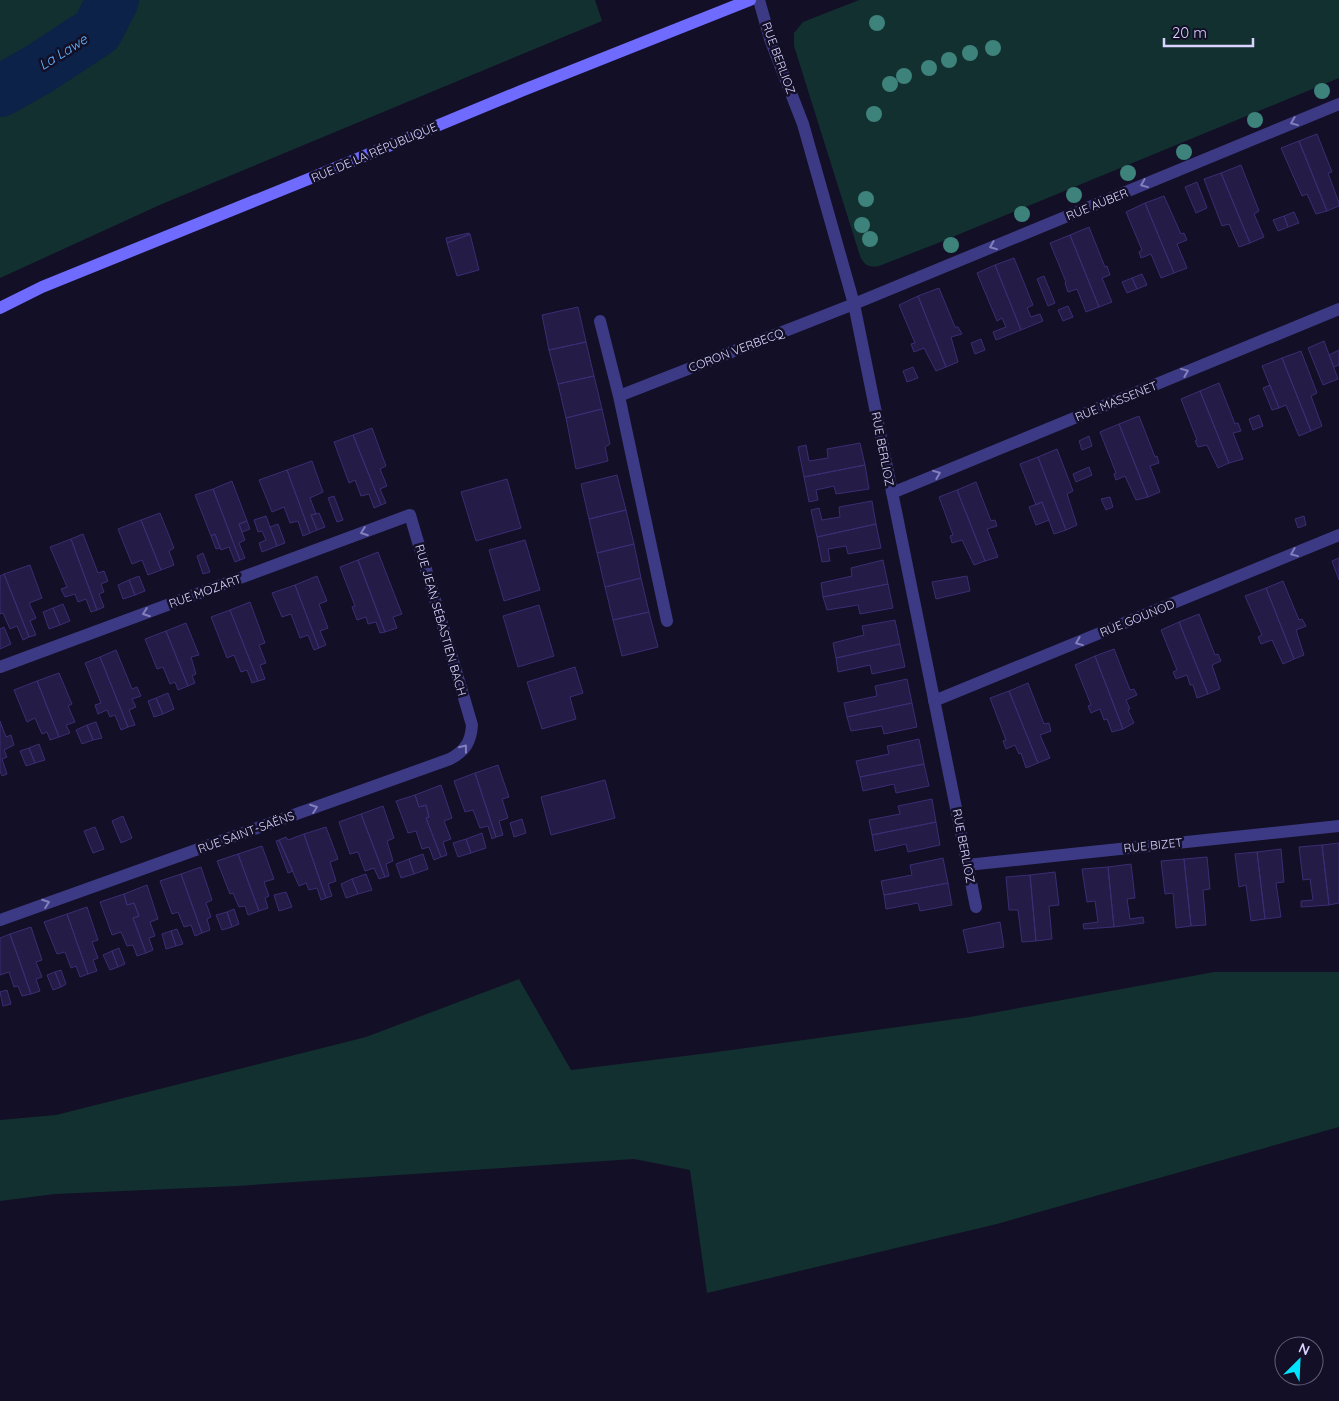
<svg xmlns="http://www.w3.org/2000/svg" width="1339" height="1401" font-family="Quicksand,sans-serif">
	<rect width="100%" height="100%" fill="#130f26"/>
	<path fill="#12302f" d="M0 0H595L602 21 162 204 0 278Z
		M859 0H1339V78L938 243 879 266C869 268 864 265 860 256L794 46V33L803 22Z
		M1214 972H1339V1127L997 1224 707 1293 690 1170 634 1159 237 1186 55 1194 0 1201V1120L56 1115 366 1037 519 979 571 1070 709 1053 970 1017Z"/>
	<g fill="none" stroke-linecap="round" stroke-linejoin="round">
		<path stroke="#0c2248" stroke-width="52" d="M0 91 39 69 97 31 113 0"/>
	</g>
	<path fill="#241b47" stroke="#3b2d73" d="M1317 134 1332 172 1328 173 1339 203V206L1327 211 1299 141Z
		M1299 141 1327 211 1316 214 1307 194 1302 196 1281 148Z
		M1241 165 1259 211 1254 214 1264 237 1250 243 1221 173Z
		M1221 173 1250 243 1239 247 1229 224 1222 226 1204 179Z
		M1197 182 1207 208 1196 213 1185 187Z
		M1164 196 1181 234 1184 233 1187 240 1177 244 1187 268 1174 273 1145 203Z
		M1145 203 1174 273 1161 278 1151 254 1141 258 1139 252 1142 250 1126 212Z
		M1294 212 1299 223 1288 227 1284 216Z
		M1284 216 1288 227 1278 231 1273 220Z
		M1089 227 1105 267 1107 266 1110 275 1102 278 1112 302 1099 307 1070 235Z
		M469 233 470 234 447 243 446 238Z
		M470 234 479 270 457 276 447 243Z
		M1070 235 1099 307 1086 312 1077 289 1068 292 1065 283 1066 282 1050 243Z
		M1014 258 1033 305 1027 308 1031 317 1040 314 1043 321 1021 330 995 265Z
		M995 265 1021 330 996 340 993 332 1006 327 1002 318 997 321 977 273Z
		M1142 274 1147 285 1137 289 1132 278Z
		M1044 276 1055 303 1048 306 1037 279Z
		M1132 278 1137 289 1127 293 1122 282Z
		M939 288 955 327H958L962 334 951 337 958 362 946 367 918 296Z
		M918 296 946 367 936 371 924 348 914 352 911 344 915 343 899 305Z
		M1068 306 1073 317 1063 321 1058 310Z
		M578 307 586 342 549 350 542 315Z
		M981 339 985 350 975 354 971 343Z
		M1324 341 1338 379 1323 385 1308 348Z
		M586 342 594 376 558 384 549 350Z
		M1339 350V365L1334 367 1329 355Z
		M1301 351 1317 393 1311 396 1322 426 1311 431 1282 358Z
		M1282 358 1311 431 1299 436 1286 405 1279 408 1262 366Z
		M913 367 918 378 907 382 903 371Z
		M594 376 602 409 566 418 558 384Z
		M1219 383 1235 424 1238 423 1241 431 1233 433 1243 459 1229 463 1200 391Z
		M1270 385 1279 408 1272 410 1263 388Z
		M1200 391 1229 463 1218 468 1207 445 1198 447 1195 441 1197 440 1181 399Z
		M602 409 610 444 605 447 608 461 576 469 566 418Z
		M1259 415 1263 426 1253 430 1249 419Z
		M1139 416 1155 457 1157 456 1159 463 1150 466 1160 492 1148 497 1119 424Z
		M1119 424 1148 497 1136 500 1125 476 1116 480 1114 474 1116 473 1100 432Z
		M372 428 386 466 380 469 387 486 380 489 386 503 381 505 353 435Z
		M353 435 381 505 374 508 369 494 361 496 355 480 349 483 334 442Z
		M1089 436 1092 446 1082 450 1079 441Z
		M860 443 865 465 804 477 798 447 806 445 809 461 828 458 827 449Z
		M1057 449 1073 491 1067 494 1077 525 1066 530 1038 457Z
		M1038 457 1066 530 1054 534 1042 502 1036 505 1020 464Z
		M312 461 323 492 310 498 316 514 311 515 317 530 310 533 287 470Z
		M865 465 869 489 836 494 834 486 816 490 818 500 809 502 804 477Z
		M1089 467 1092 475 1076 482 1073 474Z
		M287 470 310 533 303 536 298 521 290 523 284 507 272 512 259 480Z
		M617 475 626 510 589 519 581 484Z
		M507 479 521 528 476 541 461 492Z
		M232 481 247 521 239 524 245 540 239 543 245 558 240 560 213 489Z
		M976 482 991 521 995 520 997 526 987 529 998 557 985 561 957 490Z
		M213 489 240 560 235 562 229 547 221 550 215 534 211 536 195 495Z
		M957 490 985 561 974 565 962 540 952 543 950 536 953 535 939 497Z
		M334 496 343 520 337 522 328 498Z
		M1110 497 1113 507 1106 510 1101 499Z
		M872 501 876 524 817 537 811 510 819 508 822 520 840 517 839 507Z
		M1042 502 1049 520 1036 525 1029 507Z
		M626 510 634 544 597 553 589 519Z
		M160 513 174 548 169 551 174 565 161 570 141 520Z
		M319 513 325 527 317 530 311 515Z
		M266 516 277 546 262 552 259 543 266 540 262 531 258 532 254 520Z
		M1304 516 1306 525 1298 528 1295 519Z
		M141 520 161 570 148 575 142 560 132 564 118 529Z
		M247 521 250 529 242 532 239 524Z
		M278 524 285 543 277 546 270 527Z
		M876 524 881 548 848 554 846 546 828 549 830 561 822 562 817 537Z
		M83 534 98 573 104 571 108 581 101 584 104 592 99 594 104 607 97 610 71 539Z
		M215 534 220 548 216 549 211 536Z
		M71 539 97 610 91 612 86 599 78 602 75 594 65 597 61 589 67 587 50 547Z
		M525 540 540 590 504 601 489 550Z
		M634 544 641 578 605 587 597 553Z
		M378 552 402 614 393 617 397 628 385 632 358 560Z
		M203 553 210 572 203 574 197 556Z
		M1339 558V580L1332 561Z
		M358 560 385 632 380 633 376 622 368 624 366 617 357 620 352 607 355 606 340 567Z
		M883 560 888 584 823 597 821 583 852 576 851 568Z
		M30 565 42 598 29 603 36 618 30 621 36 635 29 637 4 574Z
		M4 574 29 637 23 640 17 626 10 629 3 613 0 614V576Z
		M139 576 145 591 135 595 129 580Z
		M317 576 327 601 319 604 328 628 320 631 326 645 319 648 295 585Z
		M967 576 970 591 936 599 932 582Z
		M641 578 649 612 613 620 605 587Z
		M129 580 135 595 123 599 118 585Z
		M1283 581 1299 620 1302 619 1306 626 1296 630 1304 655 1294 659 1266 588Z
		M888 584 893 608 860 614 858 605 827 610 823 597Z
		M295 585 319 648 314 650 308 635 300 638 291 614 282 617 272 593Z
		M1266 588 1294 659 1283 664 1272 640 1261 644 1258 637 1262 635 1245 596Z
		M250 602 265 643 259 645 266 663 260 665 265 679 258 681 230 610Z
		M63 604 70 621 60 625 53 608Z
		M539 605 554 656 518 667 503 616Z
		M53 608 60 625 49 629 43 612Z
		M230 610 258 681 252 683 247 670 241 672 234 655 227 658 211 617Z
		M649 612 658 647 622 656 613 620Z
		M1199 614 1215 655 1218 654 1221 661 1212 665 1220 689 1208 694 1179 622Z
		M895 620 900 644 836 658 833 643 864 635 862 626Z
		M1179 622 1208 694 1197 698 1193 685H1190L1187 675 1176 679 1173 672 1177 670 1161 630Z
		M186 623 199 655 191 657 196 674 192 676 195 683 188 686 166 631Z
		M4 627 11 644 0 649V629Z
		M166 631 188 686 178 690 175 682 170 684 163 667 157 669 145 639Z
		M900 644 905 667 872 674 870 665 838 672 836 658Z
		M1114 649 1130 690 1134 689 1137 695 1126 700 1130 709 1128 710 1134 723 1123 729 1095 656Z
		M116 650 132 689 137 687 141 696 132 699 136 707 129 710 135 725 128 727 100 657Z
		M1095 656 1123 729 1112 732 1107 719 1104 720 1100 709 1091 713 1088 706 1091 705 1075 665Z
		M100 657 128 727 121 730 115 715 110 717 107 710 98 714 95 705 101 703 85 663Z
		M575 667 583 693 570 697 576 719 542 729 527 682Z
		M59 673 72 704 68 706 75 722 66 725 70 733 59 737 37 681Z
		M907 679 912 703 847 717 844 703 877 696 875 686Z
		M37 681 59 737 50 740 47 732 42 734 35 718 27 722 14 690Z
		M1028 683 1044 724 1049 723 1051 731 1040 735 1050 758 1038 763 1009 691Z
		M1009 691 1038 763 1026 768 1021 753 1019 754 1015 745 1006 749 1003 741 1006 740 990 698Z
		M168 693 174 709 163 714 156 698Z
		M156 698 163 714 154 717 148 701Z
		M912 703 917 727 884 734 882 726 851 731 847 717Z
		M0 721 6 737 11 735 14 745 4 750 7 757 2 759 7 774 2 776 0 771Z
		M96 722 102 738 93 740 87 725Z
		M87 725 93 740 82 744 76 730Z
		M919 739 924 764 860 777 856 761 889 754 887 746Z
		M39 744 45 760 35 763 29 748Z
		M29 748 35 763 26 766 20 751Z
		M924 764 929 786 896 793 894 784 863 791 860 777Z
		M498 765 509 797 502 799 508 818 499 821 503 835 496 837 475 773Z
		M475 773 496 837 492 839 488 826 480 828 473 810 465 812 454 781Z
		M605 780 615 818 551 835 541 797Z
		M441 785 452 818 444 821 451 839 443 842 447 855 441 857 426 818 429 817 426 805 419 807 415 795Z
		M415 795 419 807 426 805 429 817 426 818 441 857 434 860 429 847 422 849 416 831 408 833 396 801Z
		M932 799 936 822 872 835 869 820 900 814 898 806Z
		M383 806 394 838 387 841 393 861 386 864 389 876 385 877 361 814Z
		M361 814 385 877 379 879 374 868 365 871 358 852 350 854 339 822Z
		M123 816 132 838 121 843 112 821Z
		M522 819 526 833 514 837 510 823Z
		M936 822 940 845 908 852 906 844 875 851 872 835Z
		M95 827 104 849 93 853 84 831Z
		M326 827 338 859 330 862 336 881 328 884 332 896 326 898 304 834Z
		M482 833 486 848 471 853 466 839Z
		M304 834 326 898 321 900 317 888 309 890 306 883 299 886 279 840 286 837 288 840Z
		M466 839 471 853 458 857 453 843Z
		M279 840 293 871 288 873 276 841Z
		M1339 843V903L1329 905 1322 845Z
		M1322 845 1329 905 1301 907V901L1313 900 1310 879 1303 880 1299 847Z
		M262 846 274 879 264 882 269 896 265 898 268 908 259 911 238 854Z
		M1281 849 1284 882 1276 883 1281 917 1265 919 1257 852Z
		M1257 852 1265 919 1251 921 1246 885 1239 887 1235 854Z
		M238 854 259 911 248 915 245 906 239 907 233 893 230 894 217 861Z
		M423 854 428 869 414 874 409 859Z
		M1207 857 1210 889 1203 890 1206 925 1191 926 1184 859Z
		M943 858 948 883 884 895 881 881 912 875 910 865Z
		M409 859 414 874 401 878 396 864Z
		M1184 859 1191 926 1176 928 1173 893 1165 894 1161 861Z
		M1131 864 1135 898 1127 899 1130 919 1143 917 1144 923 1114 927 1108 867Z
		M201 867 212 900 206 903 211 917 207 919 210 930 202 933 181 874Z
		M1108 867 1114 927 1084 929 1083 924 1098 922 1095 901 1087 902 1082 869Z
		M1055 872 1059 905 1049 906 1052 939 1036 941 1030 875Z
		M181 874 202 933 195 936 191 925 184 927 178 912 172 914 160 881Z
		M366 874 372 890 358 894 352 879Z
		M1030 875 1036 941 1022 942 1018 910H1009L1006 877Z
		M352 879 358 894 346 898 341 884Z
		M948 883 952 905 920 911 918 903 886 909 884 895Z
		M147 885 158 919 150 922 155 936 149 938 153 950 146 953 133 918 139 916 134 903 127 905 124 894Z
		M286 892 292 907 279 911 274 895Z
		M124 894 127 905 134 903 139 916 133 918 146 953 137 956 133 945 127 946 121 932 112 935 100 902Z
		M87 907 98 940 92 942 98 958 93 960 97 971 88 974 67 914Z
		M234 909 239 924 232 927 227 912Z
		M227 912 232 927 222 930 216 915Z
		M67 914 88 974 80 977 76 966 71 968 65 952 57 954 44 922Z
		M1000 922 1004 947 968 953 963 930Z
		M31 927 42 960 36 962 42 977 36 979 40 991 31 994 10 934Z
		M177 929 183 944 176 946 171 931Z
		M171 931 176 946 166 949 162 934Z
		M10 934 31 994 22 996 18 986 14 987 9 972 0 975V938Z
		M119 948 125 964 118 967 112 951Z
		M112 951 118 967 110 970 103 955Z
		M61 970 66 984 61 987 55 972Z
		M55 972 61 987 53 990 47 975Z
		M7 990 11 1004 3 1006 0 992Z"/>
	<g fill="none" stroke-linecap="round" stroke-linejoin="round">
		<path stroke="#3d3a85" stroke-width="12" d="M759 0 770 39 803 124 854 304 976 907
			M600 321 619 396 667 621
			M619 396 854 304 1339 104
			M892 493 1339 309
			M0 667 410 515 472 725C471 742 465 751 450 759L0 920
			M934 701 1339 535
			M967 865 1339 826"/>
		<path stroke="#6f6bff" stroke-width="12" d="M0 308 42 287 316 176 521 91 750 0"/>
	</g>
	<g fill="#3d827b">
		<circle cx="877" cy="23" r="8"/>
		<circle cx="993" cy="48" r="8"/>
		<circle cx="970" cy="53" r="8"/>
		<circle cx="949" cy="60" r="8"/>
		<circle cx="929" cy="68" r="8"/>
		<circle cx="904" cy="76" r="8"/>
		<circle cx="890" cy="84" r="8"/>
		<circle cx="1322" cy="91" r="8"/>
		<circle cx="874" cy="114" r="8"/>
		<circle cx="1255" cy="120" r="8"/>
		<circle cx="1184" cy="152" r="8"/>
		<circle cx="1128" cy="173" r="8"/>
		<circle cx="1074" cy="195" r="8"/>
		<circle cx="866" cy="199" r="8"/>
		<circle cx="1022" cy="214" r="8"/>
		<circle cx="862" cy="225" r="8"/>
		<circle cx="870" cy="239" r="8"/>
		<circle cx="951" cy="245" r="8"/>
	</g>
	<defs><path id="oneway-chevron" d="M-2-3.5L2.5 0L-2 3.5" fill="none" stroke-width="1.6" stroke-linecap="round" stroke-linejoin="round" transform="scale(1.25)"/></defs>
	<g stroke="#837fbc">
		<use href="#oneway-chevron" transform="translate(1294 122) rotate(158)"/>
		<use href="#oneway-chevron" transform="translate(1144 184) rotate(158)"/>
		<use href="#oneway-chevron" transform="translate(993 246) rotate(158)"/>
		<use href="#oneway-chevron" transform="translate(1185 372) rotate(-22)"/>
		<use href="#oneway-chevron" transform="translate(937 474) rotate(-22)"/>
		<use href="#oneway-chevron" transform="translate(364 532) rotate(160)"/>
		<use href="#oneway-chevron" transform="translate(1294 553) rotate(158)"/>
		<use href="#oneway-chevron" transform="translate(146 613) rotate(160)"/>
		<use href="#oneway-chevron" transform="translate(1079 642) rotate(158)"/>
		<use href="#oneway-chevron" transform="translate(464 748) rotate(-52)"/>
		<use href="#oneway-chevron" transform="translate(314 808) rotate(-20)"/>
		<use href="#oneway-chevron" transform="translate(46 903) rotate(-20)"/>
	</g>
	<g text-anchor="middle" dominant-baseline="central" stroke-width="5" stroke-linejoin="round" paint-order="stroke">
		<g font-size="12" fill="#d9d4ff" stroke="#130f26">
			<text transform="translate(779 58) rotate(70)">RUE BERLIOZ</text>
			<text transform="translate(374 152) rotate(-23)">RUE DE LA RÉPUBLIQUE</text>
			<text transform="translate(1097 204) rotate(-22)">RUE AUBER</text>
			<text transform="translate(736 350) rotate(-21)">CORON VERBECQ</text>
			<text transform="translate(1116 401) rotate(-22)">RUE MASSENET</text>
			<text transform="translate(883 449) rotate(79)">RUE BERLIOZ</text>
			<text transform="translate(205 591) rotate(-20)">RUE MOZART</text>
			<text transform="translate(1137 618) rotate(-22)">RUE GOUNOD</text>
			<text transform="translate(441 620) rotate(74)">RUE JEAN SÉBASTIEN BACH</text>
			<text transform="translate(246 832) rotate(-20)">RUE SAINT-SAËNS</text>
			<text transform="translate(1153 845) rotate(-6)">RUE BIZET</text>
			<text transform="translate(964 846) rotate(79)">RUE BERLIOZ</text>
		</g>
		<g font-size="14" font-style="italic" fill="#62b6ff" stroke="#130f26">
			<text transform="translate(63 52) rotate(-32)">La Lawe</text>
		</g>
	</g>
	<g transform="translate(1299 1361) rotate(24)"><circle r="24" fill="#130f26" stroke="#625e7d"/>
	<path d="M0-4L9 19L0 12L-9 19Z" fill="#00e5ff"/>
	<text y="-8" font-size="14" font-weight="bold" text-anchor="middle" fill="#d9d4ff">N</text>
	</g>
	<path d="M1164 38v8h89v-8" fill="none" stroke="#d9d4ff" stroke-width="2.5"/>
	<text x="1172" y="38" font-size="15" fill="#d9d4ff" stroke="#130f26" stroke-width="4" paint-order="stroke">20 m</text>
</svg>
